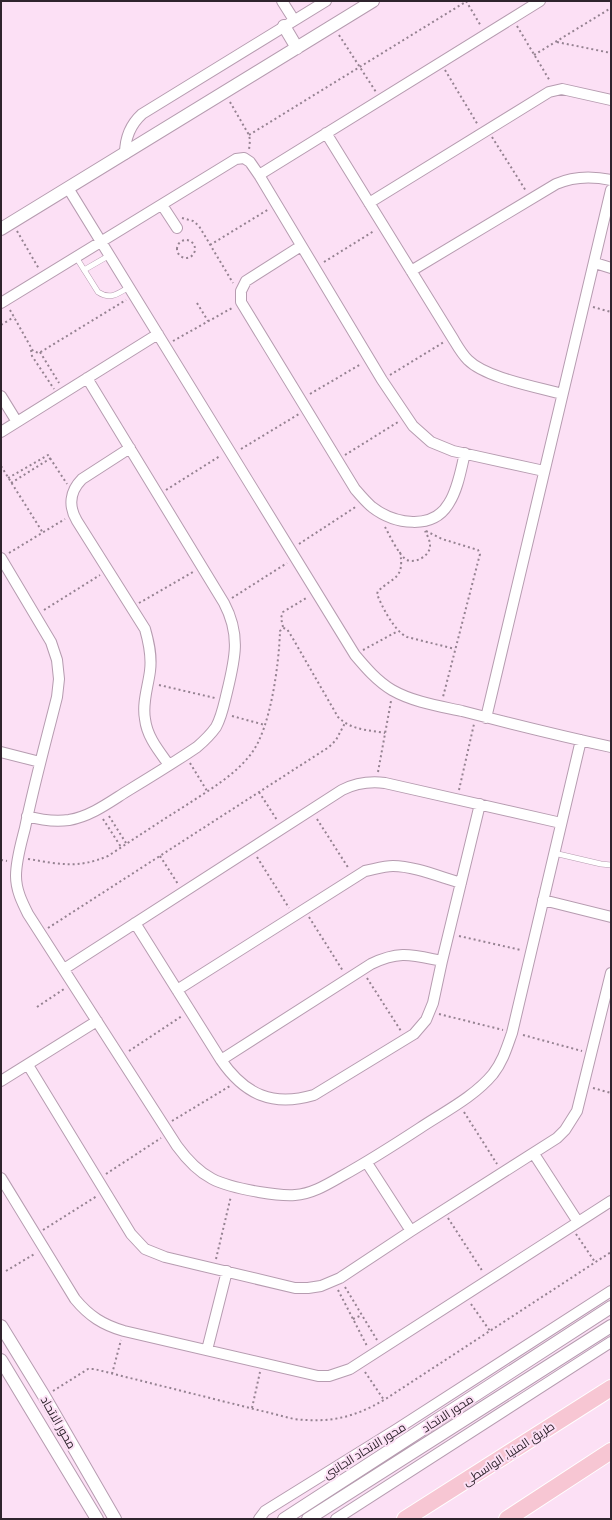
<svg xmlns="http://www.w3.org/2000/svg" width="612" height="1520" font-family="Barlow,Cairo,sans-serif">
	<rect width="100%" height="100%" fill="#fce0f5"/>
	<g fill="none" stroke-linecap="round" stroke-linejoin="round">
		<defs>
			<path id="service" d="M76 257 98 292C110 300 118 294 129 287
				M84 270 110 255
				M554 853 601 864 611 865"/>
			<path id="minor" d="M282 1 294 20
				M326 133 452 337C457 345 461 353 468 360 486 378 537 387 562 394
				M125 154C125 138 130 125 142 114L326 1
				M259 175 540 1
				M68 188 355 655C366 668 377 681 392 690 413 702 439 706 462 711 512 724 561 736 611 747
				M369 203 549 92 562 89 611 100
				M162 205 177 228
				M301 246 246 281 241 291V302L355 489C361 496 366 502 372 507 394 524 433 531 449 503 458 489 461 469 465 453
				M595 263 611 268
				M411 271 556 184C574 176 592 176 611 180
				M1 303 236 159 244 158 250 162 259 175 382 380 413 426 431 442 453 451 544 471
				M1 396 17 422
				M1 432 158 334
				M130 448 82 479C70 491 68 506 77 521L145 629C149 643 152 656 150 671 148 687 142 703 145 719 147 737 159 751 169 765
				M1 558 51 642 57 660 59 679 57 697C46 741 34 784 25 828 21 844 16 860 16 876 16 890 22 902 28 914L177 1146C201 1179 219 1185 259 1192 271 1194 283 1196 295 1195 312 1194 328 1184 342 1176 369 1161 394 1145 420 1128 444 1112 474 1097 493 1074 503 1061 507 1047 512 1033L581 740
				M486 718 611 190
				M1 752 40 762
				M27 816C41 820 55 822 69 820 92 816 111 801 129 790 152 776 175 762 197 747 204 741 211 734 216 727 222 716 224 704 227 692 235 659 241 635 224 603L87 378
				M543 900 611 917
				M135 923 221 1060C245 1095 273 1107 314 1095L414 1034 426 1020 433 1003 442 961 480 804
				M64 969 342 790C356 783 369 781 385 783L561 823
				M177 990 365 871C375 869 384 866 393 866 414 866 440 877 461 883
				M221 1060 371 964C400 950 412 955 442 961
				M28 1065 131 1234 145 1249 165 1257 295 1288H308L321 1286 340 1278 411 1231 557 1138 565 1130 577 1111 611 973
				M1 1081 97 1021
				M534 1154 578 1222
				M367 1163 411 1231
				M1 1178 75 1299C89 1316 103 1325 124 1331L318 1376H329L350 1369 611 1201
				M207 1350 227 1271
				M259 1519 265 1511 397 1429 611 1291
				M336 1519 611 1342"/>
			<path id="tertiary" d="M284 26 297 48
				M1 229 373 1
				M1 1326 44 1396 115 1519
				M1 1360 97 1519
				M284 1519 611 1307
				M308 1519 611 1326"/>
			<path id="primary" d="M405 1519 611 1388
				M507 1519 611 1451"/>
		</defs>
		<use href="#service" stroke="#b69cb0" stroke-width="6"/>
		<use href="#minor" stroke="#b69cb0" stroke-width="12"/>
		<use href="#tertiary" stroke="#b69cb0" stroke-width="14"/>
		<use href="#primary" stroke="#fff" stroke-width="18"/>
		<path stroke="#958291" stroke-width="2" stroke-dasharray="2 3" stroke-linecap="butt" d="M466 1 481 26
			M517 26 550 81
			M339 35 376 92
			M557 42 611 53
			M534 55 611 8
			M445 70 478 125
			M230 102 249 135 250 140 249 150
			M249 135 467 1
			M492 137 526 191
			M182 218 193 221 199 226 233 283
			M17 231 39 269
			M177 249a9 9 0 1 1 18 0a9 9 0 1 1-18 0Z
			M210 245 269 209
			M324 262 374 231
			M197 303 208 321
			M593 307 611 312
			M10 310 33 351 39 353 126 300
			M1 325 14 317
			M173 341 232 308
			M31 350 32 356 54 389
			M40 352 59 383
			M390 375 444 342
			M310 394 361 364
			M241 449 299 414
			M345 455 398 422
			M1 466 43 533
			M8 478 48 455 67 484
			M11 483 51 458
			M166 490 220 456
			M385 527C389 534 399 556 407 560 416 564 431 555 430 545 430 540 427 535 425 531
			M426 531 442 539 478 550 480 554 443 697
			M299 544 357 506
			M400 552C405 579 393 577 378 591L377 594C382 607 395 632 407 637L455 649
			M9 553 65 519
			M232 598 287 563
			M139 603 193 572
			M44 610 100 575
			M283 627 281 618 283 612 308 597
			M363 650 398 631
			M159 685 215 698
			M232 716 265 725
			M190 763 207 791
			M378 772 391 701
			M459 790 474 724
			M259 792 277 820
			M109 816 126 843
			M103 819 121 847
			M317 819 349 869
			M160 856 178 884
			M257 857 289 908
			M28 859C60 864 77 869 108 856 134 839 159 822 185 806 209 790 234 776 251 754 271 728 279 663 280 631L283 628 287 629 292 637 338 717C351 730 368 730 385 733
			M1 860 7 861
			M309 917 343 971
			M48 928 329 747 336 740 345 723
			M459 936 521 950
			M367 978 401 1031
			M37 1007 64 989
			M439 1014 503 1030
			M523 1035 582 1051
			M129 1051 182 1016
			M593 1088 611 1093
			M464 1112 497 1164
			M172 1121 230 1086
			M106 1174 161 1138
			M448 1218 483 1272
			M43 1230 97 1196
			M576 1234 595 1262
			M216 1259 231 1196
			M6 1271 36 1253
			M345 1287 377 1340
			M338 1290 367 1346
			M471 1304 490 1331
			M353 1319 362 1315
			M365 1372 384 1400
			M112 1374 121 1340
			M53 1391 88 1369H94L294 1419C329 1423 353 1418 384 1400L611 1252
			M252 1408 260 1372"/>
		<use href="#service" stroke="#fff" stroke-width="5"/>
		<use href="#minor" stroke="#fff" stroke-width="10"/>
		<use href="#tertiary" stroke="#fff" stroke-width="12"/>
		<use href="#primary" stroke="#f7c6d3" stroke-width="16"/>
	</g>
	<g text-anchor="middle" dominant-baseline="central" stroke-width="4" stroke-linejoin="round" paint-order="stroke">
		<g font-size="12" fill="#2f242d" stroke="#fce0f5">
			<text transform="translate(447 1413) rotate(-33)">محور الاتحاد</text>
			<text transform="translate(59 1422) rotate(60)">محور الاتحاد</text>
			<text transform="translate(364 1450) rotate(-32)">محور الاتحاد الجانبى</text>
			<text transform="translate(508 1453) rotate(-33)">طريق المنيا, الواسطى</text>
		</g>
	</g>
	<rect width="612" height="1520" fill="none" stroke="#2f242d" stroke-width="4"/>
</svg>
